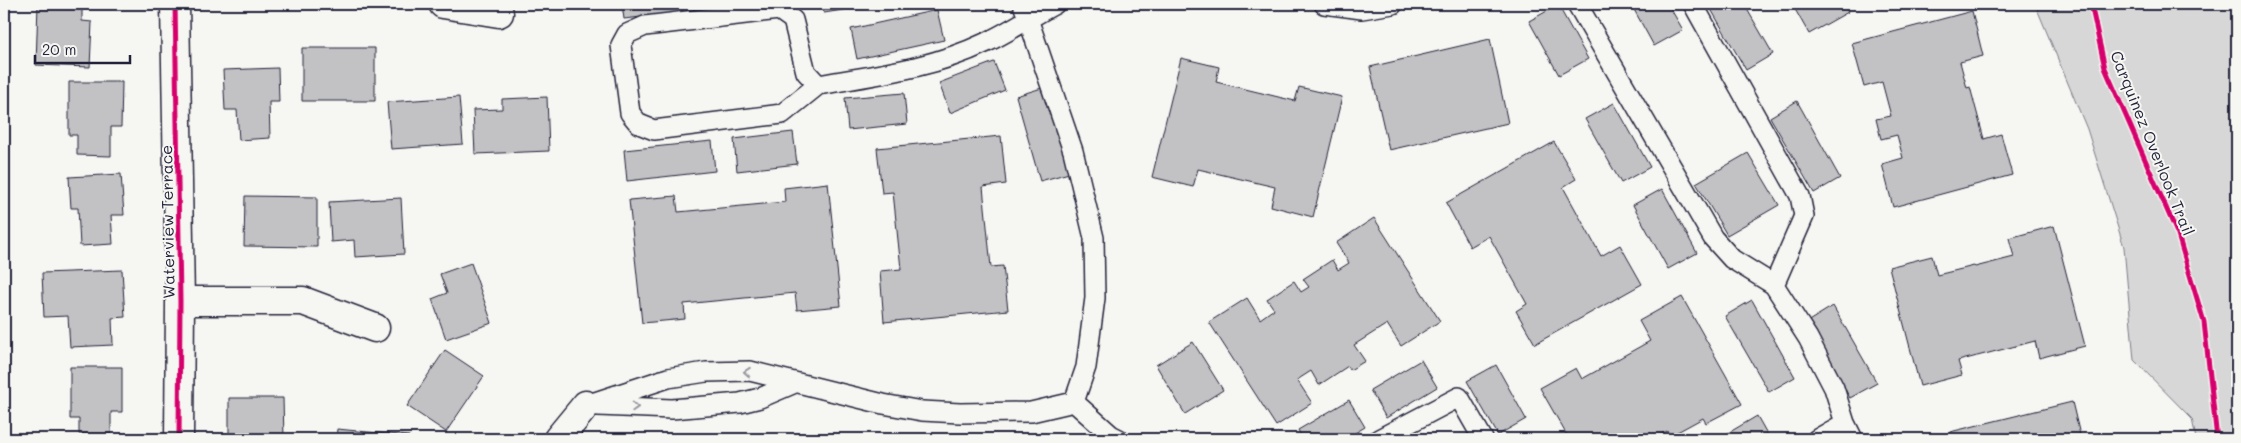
<svg xmlns="http://www.w3.org/2000/svg" width="2241" height="443" font-family="Mali,sans-serif">
	<rect width="100%" height="100%" fill="#f6f6f2"/>
	<filter id="ink" filterUnits="userSpaceOnUse"><feTurbulence type="fractalNoise" baseFrequency=".02" numOctaves="2"/><feDisplacementMap in="SourceGraphic" scale="10" xChannelSelector="R" yChannelSelector="G"/><feConvolveMatrix kernelMatrix="1 2 1 2 8 2 1 2 1" color-interpolation-filters="sRGB"/></filter>
	<g filter="url(#ink)">
		<path fill="#d7d7d7" stroke="#7c7c89" d="M2035 4H2237V439H2196L2192 419 2134 360 2124 247 2087 129Z"/>
		<path fill="#c2c2c4" stroke="#22223b" d="M38 4H82V21L92 22 90 67 36 65Z
			M622 4H682L683 12 624 19Z
			M693 4H753L694 10Z
			M822 4H881L824 13Z
			M1631 4H1668L1683 30 1654 46Z
			M1708 4H1744L1773 54 1746 70Z
			M1792 4H1843L1848 12 1809 34Z
			M1558 5 1588 59 1559 75 1529 21Z
			M937 10 944 40 857 59 851 29Z
			M1972 11 1983 56 1960 62 1967 88 1970 87 1984 139 2001 134 2012 175 1893 207 1882 164 1903 158 1897 135 1881 139 1876 119 1891 116 1882 82 1864 87 1852 43Z
			M1490 39 1508 123 1389 150 1370 67Z
			M302 48H375V101H302Z
			M1181 58 1219 67 1216 82 1295 101 1299 87 1342 97 1313 217 1271 206 1275 187 1198 169 1193 187 1152 177Z
			M994 62 1005 90 950 113 939 83Z
			M278 68 279 102H269L270 138 239 140 237 110H225L223 70Z
			M69 82H122L121 127H111V156L77 155V135H69Z
			M1045 87 1069 173 1040 181 1016 96Z
			M904 93 907 124 848 130 845 98Z
			M459 97 463 144 391 149 387 102Z
			M547 97 549 151 475 154 473 110 502 109V99Z
			M1797 101 1840 178 1814 193 1770 117Z
			M1614 103 1650 167 1621 183 1585 119Z
			M793 132 797 164 737 171 734 139Z
			M1001 136 1006 184 983 187 991 267 1003 266 1008 310 884 322 880 271 901 269 893 192 882 193 877 148Z
			M712 141 715 171 627 181 624 150Z
			M1554 142 1576 179 1563 187 1601 256 1620 245 1642 284 1535 344 1516 311 1527 304 1489 236 1470 247 1446 203Z
			M1748 153 1779 205 1727 235 1696 183Z
			M121 174 124 215H111L113 244 80 246 78 208H71L69 177Z
			M828 183 841 306 797 310 795 293 684 304 685 319 642 323 629 200 676 196 678 212 785 202 784 188Z
			M1662 189 1697 253 1668 269 1633 205Z
			M245 196 317 197V247L244 246Z
			M401 198 404 254 355 257 354 240 331 242 329 202Z
			M1374 218 1440 321 1401 346 1387 324 1354 345 1365 361 1350 370 1348 366 1319 385 1311 371 1297 380 1312 403 1276 426 1209 322 1247 298 1260 319 1274 309 1267 299 1294 281 1301 292 1309 287 1303 279 1332 260 1338 270 1349 263 1336 243Z
			M2054 226 2085 346 2039 358 2035 341 1958 361 1962 375 1920 386 1889 267 1932 256 1937 275 1974 266 1975 267 2014 257 2009 238Z
			M471 263 492 323 446 339 432 299 447 293 440 274Z
			M122 270 125 317 112 318 113 345 70 347 68 316 44 317 42 273Z
			M1682 297 1742 404 1706 423 1703 418 1670 436 1667 431 1652 439H1569L1540 388 1576 368 1582 379 1650 341 1639 321Z
			M1752 300 1795 377 1769 392 1725 316Z
			M1833 306 1877 383 1850 398 1807 322Z
			M1193 342 1223 390 1185 414 1156 365Z
			M445 350 484 376 446 432 407 406Z
			M1421 360 1437 387 1386 418 1370 390Z
			M1496 365 1526 419 1498 435 1467 381Z
			M70 367H122V412H111V434H79V419H70Z
			M229 398H283L284 439H229Z
			M1349 400 1365 427 1345 439H1303L1298 430Z
			M2072 402 2081 439H1953L1951 432 1954 431Z
			M1757 416 1770 439H1718Z
			M337 429 409 436V439H336Z"/>
		<g fill="none" stroke-linecap="round" stroke-linejoin="round">
			<defs>
				<path id="lane" d="M1023 4 1073 151 1094 238 1095 298 1086 367 1074 402
					M1324 4 1362 9 1393 4
					M1577 4 1713 238 1732 259 1774 285 1808 338 1834 388 1845 423 1853 439
					M1693 4 1800 196 1804 216 1774 285
					M779 10 793 20 806 72 818 85 782 114 654 130 639 124 630 113 621 45 627 34 645 26Z
					M818 85C875 75 933 68 985 43 1009 32 1032 16 1055 4
					M1074 402 1111 435 1119 439
					M586 405 668 378 706 372 750 371 883 404 922 411 960 413 1031 412 1074 402
					M598 406 672 409 740 403 760 398 795 383
					M1379 439 1459 397 1483 439
					M1817 439 1845 423"/>
				<path id="street" d="M175 4 180 301 179 439
					M443 4 499 13
					M180 301H303L375 328"/>
				<path id="secondary" d="M558 439 586 405"/>
			</defs>
			<use href="#lane" stroke="#22223b" stroke-width="22"/>
			<use href="#street" stroke="#22223b" stroke-width="31"/>
			<use href="#secondary" stroke="#22223b" stroke-width="31"/>
			<use href="#lane" stroke="#f6f6f2" stroke-width="19"/>
			<use href="#street" stroke="#f6f6f2" stroke-width="28"/>
			<use href="#secondary" stroke="#f6f6f2" stroke-width="28"/>
			<defs>
				<path id="cycleway" d="M175 4 180 301 179 439
					M2091 4 2105 68 2178 235 2204 322 2217 439"/>
			</defs>
			<use href="#cycleway" stroke="#f6f6f2" stroke-width="8"/>
			<use href="#cycleway" stroke="#d6006c" stroke-width="5"/>
		</g>
		<defs><path id="oneway-chevron" d="M-2-3.5L2.5 0L-2 3.5" fill="none" stroke-width="1.6" stroke-linecap="round" stroke-linejoin="round" transform="scale(1.25)"/></defs>
		<g stroke="#9797a0">
			<use href="#oneway-chevron" transform="translate(747 372) rotate(-176)"/>
			<use href="#oneway-chevron" transform="translate(635 407) rotate(3)"/>
		</g>
	</g>
	<g text-anchor="middle" dominant-baseline="central" stroke-width="4" stroke-linejoin="round" paint-order="stroke">
		<g font-size="16" fill="#22223b" stroke="#f6f6f2">
			<text transform="translate(2153 143) rotate(68)">Carquinez Overlook Trail</text>
			<text transform="translate(167 222) rotate(-91)">Waterview Terrace</text>
		</g>
	</g>
	<rect width="2241" height="443" fill="none" stroke="#f6f6f2" stroke-width="20"/>
	<rect x="10" y="10" width="2221" height="423" fill="none" stroke="#22223b" stroke-width="2" filter="url(#ink)"/>
	<path d="M35 55v8h95v-8" fill="none" stroke="#22223b" stroke-width="2.5"/>
	<text x="42" y="55" font-size="15" fill="#22223b" stroke="#f6f6f2" stroke-width="4" paint-order="stroke">20 m</text>
</svg>
